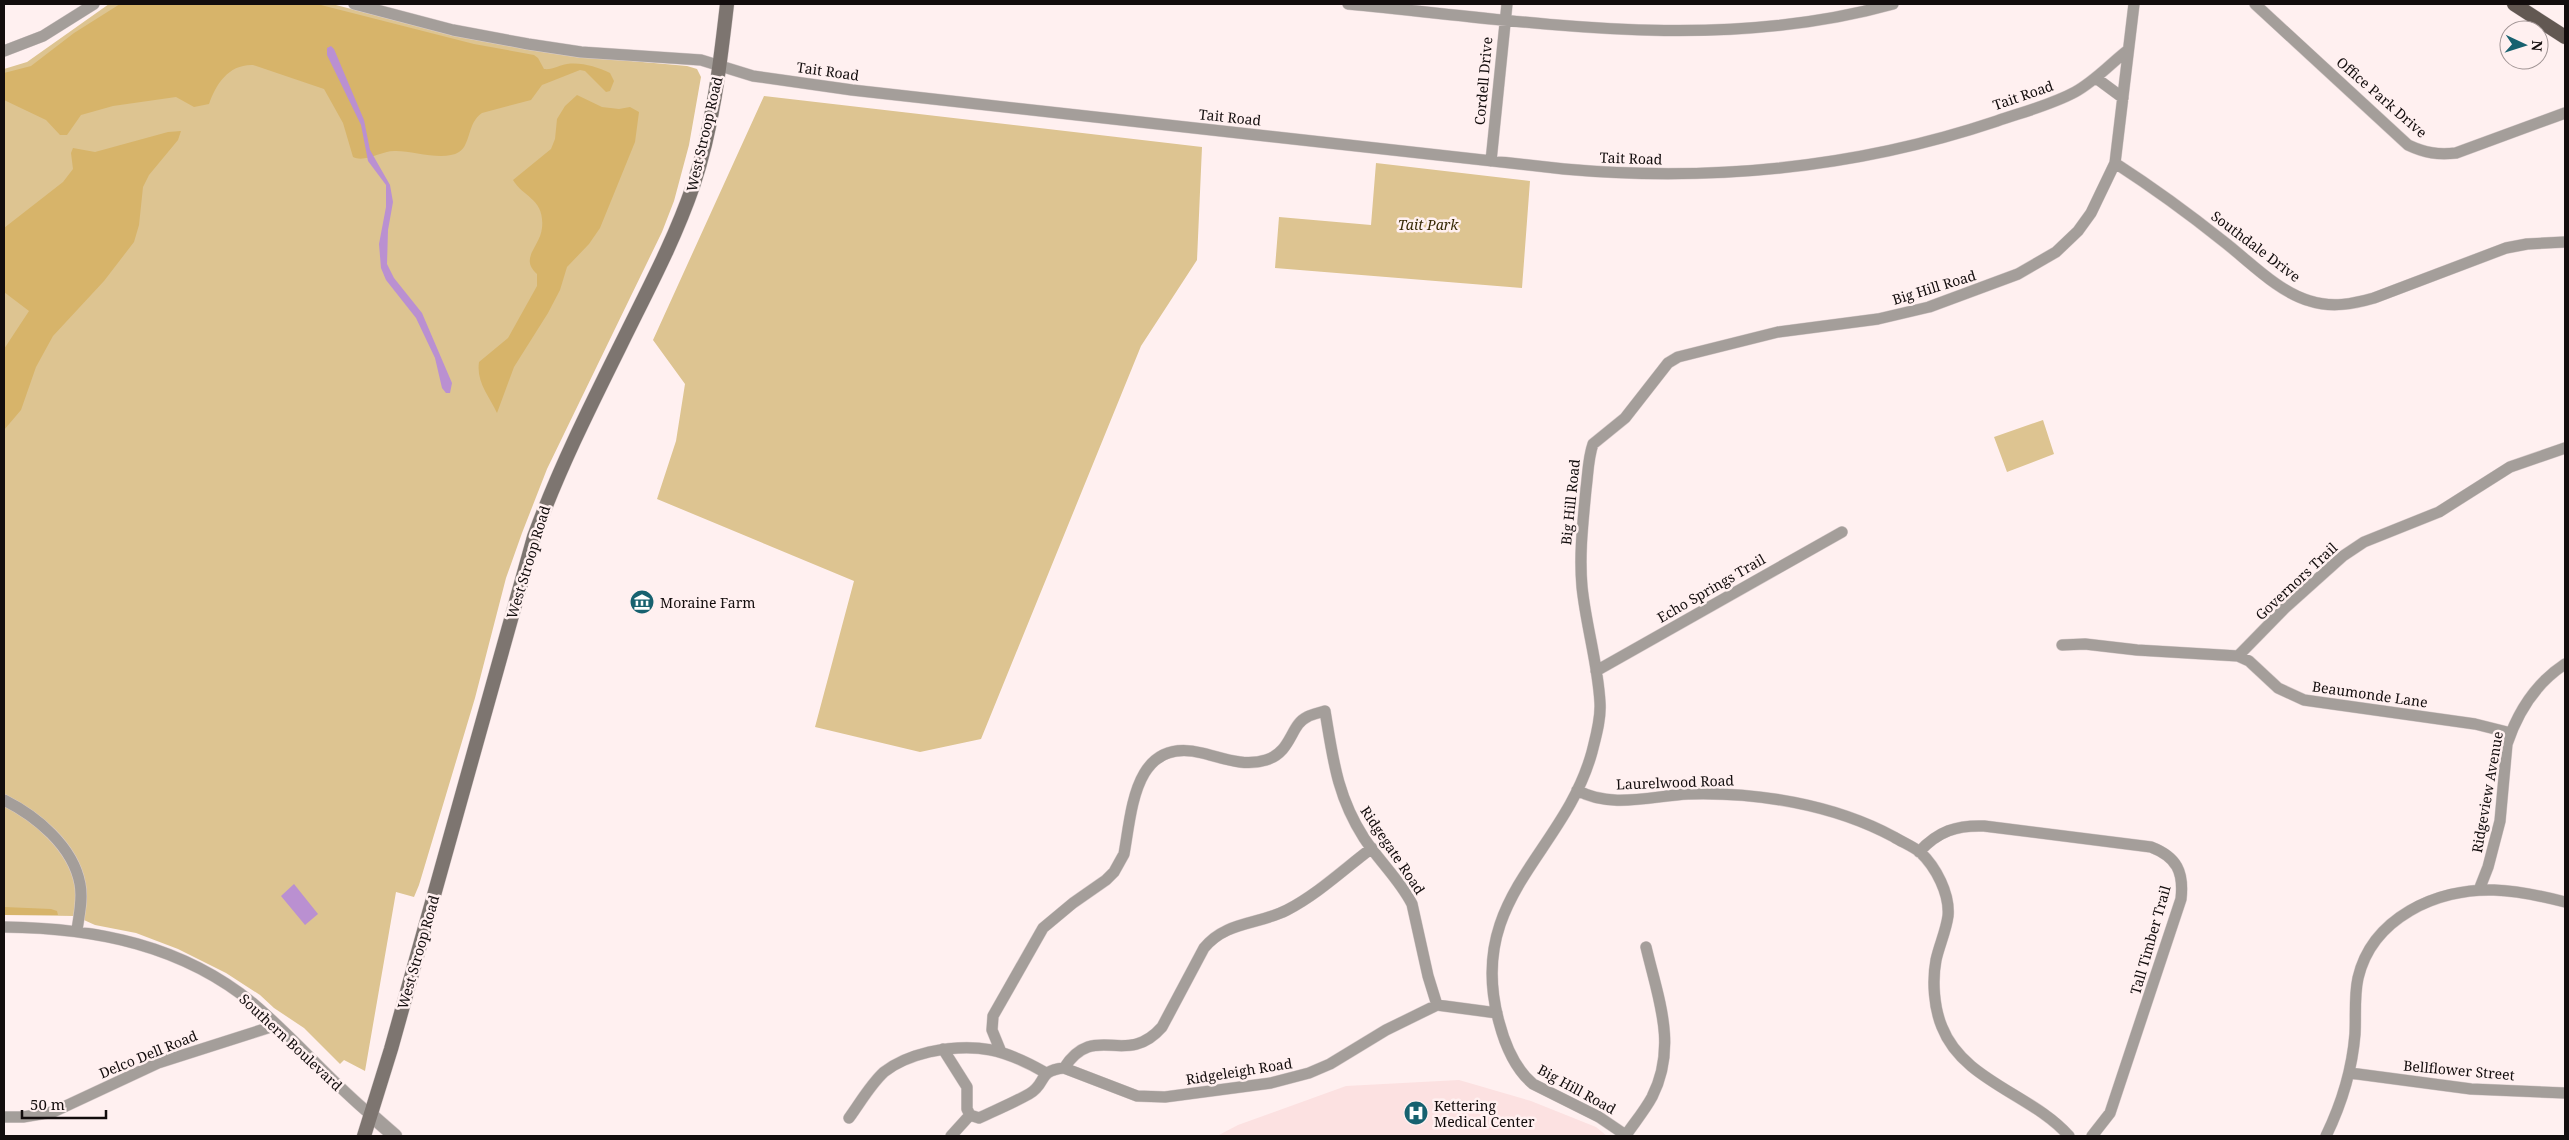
<svg xmlns="http://www.w3.org/2000/svg" width="2569" height="1140" font-family="'Noto Serif',serif">
	<rect width="100%" height="100%" fill="#fff0f0"/>
	<path fill="#fce1e1" d="M1459 1080 1531 1101 1596 1127 1607 1136H1217L1238 1125 1346 1086Z"/>
	<path fill="#ddc491" d="M109 4H332L394 20 576 56 687 66 697 69 701 77 689 145 674 201 662 232 547 469 522 533 506 578 475 698 419 885 414 897 396 892 365 1071 344 1060 340 1064 304 1028 274 1008 260 995 226 973 178 949 136 933 95 925 75 916 4 915V69L27 62Z
		M764 96 1202 147 1197 260 1141 346 981 739 920 752 815 727 854 581 657 499 676 441 685 384 653 340Z
		M1376 163 1530 181 1522 288 1275 268 1279 217 1371 225Z
		M2043 420 2054 454 2007 472 1994 437Z"/>
	<path fill="#d7b46a" d="M120 4H317L474 44 534 55 538 58 544 69C553 70 559 65 567 64 582 62 597 67 610 73L614 81 610 91 606 92 585 71 580 70 542 85 531 100 482 113C467 123 471 145 459 152 443 162 411 150 394 151 381 151 365 163 353 157L343 123 324 89 253 65C229 64 216 84 209 104L194 107 176 97 113 106 81 115 67 135H60L46 120 4 100V73L31 66 74 33Z
		M577 95 602 107 619 109 630 107 639 112 635 142 600 228 589 244 567 267 560 290 548 313 514 367 497 413C489 396 476 382 479 362L508 338 537 286V274C519 258 540 247 542 228 545 199 524 198 513 180L551 149 555 139 557 119 565 106Z
		M181 131 178 140 149 175 143 187 139 225 134 242 104 281 53 336 36 367 21 410 4 430V349L29 311 4 292V228L63 182 73 169 71 153 73 148 95 152 168 132Z
		M4 907 51 909 57 911 58 915H4Z"/>
	<path fill="#ba90d1" d="M331 46 334 49 364 120 370 150 390 185 393 202 388 230 387 264 394 278 422 313 452 383 450 393H446L442 388 435 358 416 318 386 280 381 268 379 244 386 207V185L368 161 361 125 327 55V48Z
		M294 884 318 914 305 925 281 896Z"/>
	<g fill="none" stroke-linecap="round" stroke-linejoin="round">
		<defs>
			<path id="minor" d="M354 4 453 30 528 44 581 52 701 60 753 76 852 90 1564 169C1710 182 1857 168 1997 121 2023 112 2051 105 2075 92 2095 81 2110 64 2128 50
				M1348 4C1529 21 1714 54 1893 4
				M2255 4 2408 145C2425 153 2438 155 2456 153L2565 113
				M4 51 43 36 94 4
				M2096 78 2123 98
				M1491 161 1507 4
				M2115 163C2152 187 2188 213 2223 241 2249 261 2278 292 2310 301 2332 308 2353 304 2374 298L2506 248 2527 244 2565 242
				M2062 645 2085 644 2137 650 2238 656 2249 661 2278 688 2304 700 2475 724 2511 733
				M2238 656 2285 608 2343 556 2364 542 2439 512 2510 467 2565 448
				M1596 671 1842 532
				M1577 790C1610 809 1652 796 1688 794 1757 792 1833 804 1894 837 1902 842 1912 846 1920 852 1936 867 1950 894 1948 916 1946 931 1939 946 1936 960 1932 981 1934 1008 1942 1027 1963 1081 2032 1094 2069 1136
				M4 800C36 816 73 846 80 884 83 899 79 915 77 930
				M1919 852C1938 831 1957 825 1984 826L2151 847C2177 857 2184 872 2181 899L2110 1113 2092 1136
				M2479 890 2488 867 2500 821 2507 744C2518 711 2536 683 2565 664
				M4 927C96 928 183 945 255 1005 296 1040 330 1081 371 1115
				M943 1049 967 1087V1109L970 1115
				M1001 1052 992 1030 993 1016 1043 928 1073 903 1106 880 1114 872 1124 854C1132 810 1134 736 1202 753 1223 758 1244 767 1266 760 1292 752 1290 725 1307 717 1312 714 1319 713 1325 711 1333 759 1337 796 1364 838 1379 861 1400 880 1412 904L1428 976 1437 1005
				M1064 1068 1137 1096 1165 1097 1271 1083 1309 1073 1330 1064 1386 1030 1437 1005 1497 1013
				M2350 1073 2471 1089 2565 1093
				M970 1115 979 1118C996 1110 1013 1103 1029 1094 1048 1083 1036 1071 1064 1068 1095 1020 1125 1069 1162 1027L1204 948C1226 921 1258 925 1287 910 1318 894 1344 869 1372 848
				M4 1117H23L53 1112 158 1063 277 1025
				M849 1118C860 1103 870 1085 884 1072 898 1061 912 1056 929 1052 976 1042 1005 1049 1046 1073
				M1626 1135C1635 1122 1645 1110 1652 1097 1678 1046 1658 998 1646 947
				M951 1136 970 1115
				M1627 1136 1599 1117 1533 1084C1514 1068 1505 1045 1499 1022 1465 898 1564 854 1592 752 1596 736 1601 719 1600 703 1598 664 1586 626 1582 587 1579 554 1583 522 1586 489 1588 474 1588 458 1593 444L1625 418 1668 363 1678 357 1778 332 1878 319 1929 307 2018 274 2056 252 2078 231 2091 213 2115 163 2134 4
				M2326 1136C2342 1103 2352 1071 2355 1034 2356 1015 2354 996 2358 978 2372 918 2437 888 2494 890 2518 891 2542 896 2565 902"/>
			<path id="tertiary" d="M371 1115 395 1136"/>
			<path id="secondary" d="M364 1136 391 1049 534 537C562 460 600 387 636 314 657 272 678 230 693 186 713 127 720 65 727 4"/>
			<path id="primary" d="M2514 4 2565 37"/>
		</defs>
		<use href="#minor" stroke="#d9cccc" stroke-width="12"/>
		<use href="#tertiary" stroke="#d9cccc" stroke-width="15"/>
		<use href="#secondary" stroke="#d9cccc" stroke-width="15"/>
		<use href="#primary" stroke="#d9cccc" stroke-width="15"/>
		<use href="#minor" stroke="#a49e9a" stroke-width="11"/>
		<use href="#tertiary" stroke="#a49e9a" stroke-width="14"/>
		<use href="#secondary" stroke="#7d7570" stroke-width="14"/>
		<use href="#primary" stroke="#625852" stroke-width="14"/>
	</g>
	<defs>
		<symbol id="museum-disc" viewBox="-11 -11 22 22"><circle r="9.5" fill="#17616f" stroke="#fff0f0"/><path d="M0-6L6-3V-2H-6V-3ZM-5-1h2V3h-2ZM-1-1h2V3h-2ZM3-1h2V3H3ZM-6 4H6V6H-6Z" fill="#fff"/></symbol>
		<symbol id="hospital-disc" viewBox="-11 -11 22 22"><circle r="9.5" fill="#17616f" stroke="#fff0f0"/><path d="M-5-5h3v3.5h4V-5h3V5h-3V1.5h-4V5h-3Z" fill="#fff"/></symbol>
	</defs>
	<g fill-rule="evenodd">
		<use href="#museum-disc" x="628" y="588" width="28" height="28"/>
		<use href="#hospital-disc" x="1402" y="1099" width="28" height="28"/>
	</g>
	<g text-anchor="middle" dominant-baseline="central" stroke-width="5" stroke-linejoin="round" paint-order="stroke">
		<g font-size="14" fill="#130d0d" stroke="#fff0f0">
			<text transform="translate(828 71) rotate(8)">Tait Road</text>
			<text transform="translate(1483 81) rotate(-85)">Cordell Drive</text>
			<text transform="translate(2023 95) rotate(-19)">Tait Road</text>
			<text transform="translate(2382 97) rotate(41)">Office Park Drive</text>
			<text transform="translate(1230 117) rotate(6)">Tait Road</text>
			<text transform="translate(704 134) rotate(-77)">West Stroop Road</text>
			<text transform="translate(1631 158) rotate(2)">Tait Road</text>
			<text transform="translate(2256 246) rotate(37)">Southdale Drive</text>
			<text transform="translate(1934 287) rotate(-17)">Big Hill Road</text>
			<text transform="translate(1570 502) rotate(-84)">Big Hill Road</text>
			<text transform="translate(528 562) rotate(-73)">West Stroop Road</text>
			<text transform="translate(2296 581) rotate(-43)">Governors Trail</text>
			<text transform="translate(1711 588) rotate(-30)">Echo Springs Trail</text>
			<text transform="translate(2370 694) rotate(8)">Beaumonde Lane</text>
			<text transform="translate(1675 782) rotate(-2)">Laurelwood Road</text>
			<text transform="translate(2487 792) rotate(-80)">Ridgeview Avenue</text>
			<text transform="translate(1393 850) rotate(56)">Ridgegate Road</text>
			<text transform="translate(2150 940) rotate(-74)">Tall Timber Trail</text>
			<text transform="translate(418 952) rotate(-74)">West Stroop Road</text>
			<text transform="translate(291 1042) rotate(43)">Southern Boulevard</text>
			<text transform="translate(148 1054) rotate(-22)">Delco Dell Road</text>
			<text transform="translate(2459 1070) rotate(5)">Bellflower Street</text>
			<text transform="translate(1239 1071) rotate(-9)">Ridgeleigh Road</text>
			<text transform="translate(1577 1089) rotate(29)">Big Hill Road</text>
		</g>
		<g font-size="14" font-style="italic" fill="#372906" stroke="#fff0f0">
			<text x="1428" y="224">Tait Park</text>
		</g>
		<g font-size="14" fill="#130d0d" stroke="#fff0f0" text-anchor="start">
			<text x="660" y="602">Moraine Farm</text>
			<text x="1434" y="1105">Kettering<tspan x="1434" dy="16">Medical Center</tspan></text>
		</g>
	</g>
	<rect width="2569" height="1140" fill="none" stroke="#130d0d" stroke-width="10"/>
	<g transform="translate(2524 45) rotate(94)"><circle r="24" fill="#fff0f0" stroke="#a19595"/>
	<path d="M0-4L9 19L0 12L-9 19Z" fill="#17616f"/>
	<text y="-8" font-size="14" font-weight="bold" text-anchor="middle" fill="#130d0d">N</text>
	</g>
	<path d="M22 1110v8h84v-8" fill="none" stroke="#130d0d" stroke-width="2.5"/>
	<text x="30" y="1110" font-size="15" fill="#130d0d" stroke="#fff0f0" stroke-width="4" paint-order="stroke">50 m</text>
</svg>
